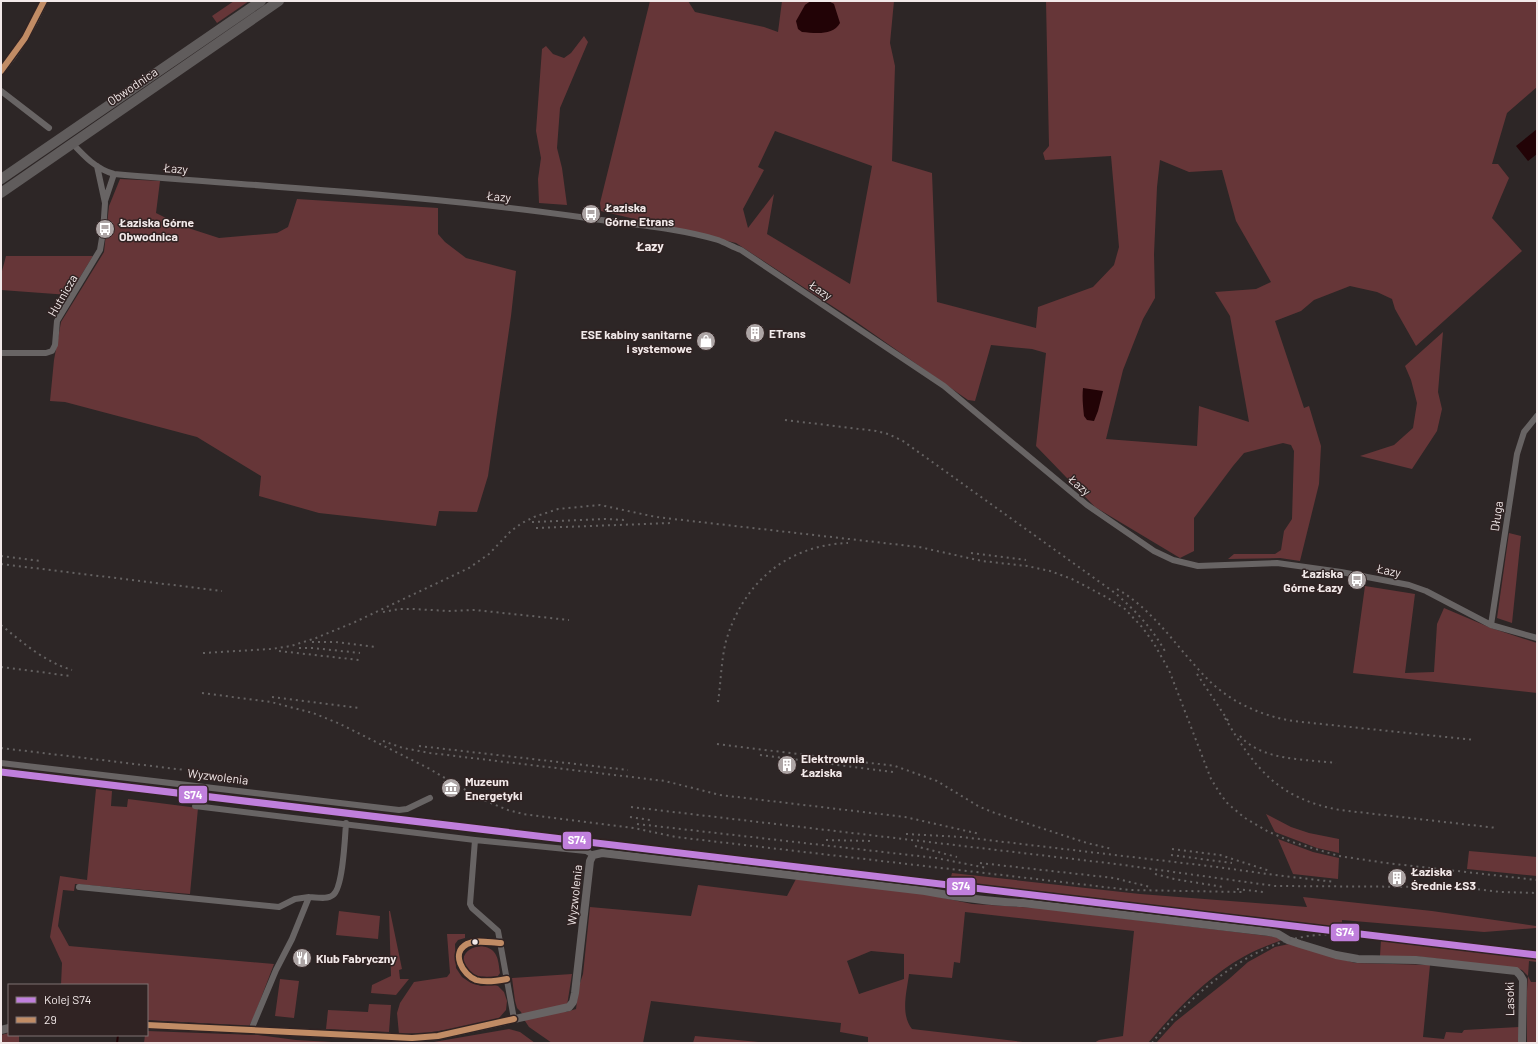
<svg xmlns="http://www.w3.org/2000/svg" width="1538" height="1044" font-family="Barlow,sans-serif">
	<rect width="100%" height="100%" fill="#2d2626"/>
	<path fill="#663638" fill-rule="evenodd" d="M234 1H249L217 23 212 16Z
		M650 1H688L695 12 764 27 778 32 782 1H811L805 5 834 4 828 1H894L890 43 895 66 892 161 932 173 937 302 1036 328 1038 307 1093 287 1114 265 1119 247 1111 156 1045 160 1043 153 1049 146 1046 1H1537V87L1507 113 1492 164H1498L1509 178 1492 218 1522 251 1416 346 1395 309 1392 299 1377 292 1350 286 1314 300 1301 311 1275 321 1304 408 1309 406 1321 446 1319 484 1300 561 1280 558 1228 559 1234 554H1275L1281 550 1284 531 1292 519 1294 451 1291 445 1283 443 1244 453 1233 466 1194 518V551L1180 558 1095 507 1036 446 1046 353 1032 349 991 345 975 401 968 400 855 321 736 243 601 211 600 203ZM775 131 872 166 850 284 767 234 774 194 748 228 743 209 764 170 758 167ZM1160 160 1189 172 1222 170 1236 221 1271 282 1256 289 1215 292 1230 316 1249 422 1199 406 1197 446 1106 439 1123 370 1143 319 1155 298 1154 254 1157 187Z
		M584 36 588 42 560 108 557 148 562 168 567 205 539 203 538 179 541 158 536 131 542 49 546 46 553 54 564 58 571 53Z
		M120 179 160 181 156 213 182 226 219 238 277 233 288 227 297 199 438 208V234L445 242 466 258 516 271 511 316 488 476 477 512 439 511 436 526 319 513 259 496 261 476 197 437 65 402 50 401 54 360 61 322 104 252 109 206Z
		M6 256H93L69 295 1 290V275Z
		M1443 332 1438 392 1442 409 1437 431 1412 469 1360 456 1394 445 1413 428 1417 403 1411 380 1405 366Z
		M1509 533 1521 536 1512 623 1497 618Z
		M1365 586 1415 594 1405 673 1434 672 1437 624 1444 608 1491 628 1537 643V693L1353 673Z
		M96 789 112 791 111 806 127 807 128 799 198 808 190 894 75 884 74 891 63 890 58 926 69 946 274 964 253 1019 249 1026 147 1020V985H61L62 963 50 937 60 876 87 880Z
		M1266 814 1291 827 1309 833 1339 839V853L1317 848 1275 832Z
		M1278 839 1313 852 1339 858 1338 879 1293 874Z
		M1469 851 1537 857V876L1467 869Z
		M952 873 1140 894 1307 907 1303 897 1432 911 1536 926V928L1484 932 1342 920V928L950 881Z
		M796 879 925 894 972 904 1039 908 1277 937 1282 940C1269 945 1255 950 1243 957 1206 978 1175 1011 1148 1043H1094L1099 1040 1123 1036 1134 931 965 912 960 963 954 962 952 978 909 974C907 991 900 1014 912 1029L1032 1043H868V1037L840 1032 841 1023 651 1001 643 1043H552L529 1027 525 1021 521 1012 517 1008 515 1001 512 978 572 974 566 1012 576 1009 579 986 583 974 590 907 691 916 698 885 787 896ZM871 951 904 954V979L859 994 847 961Z
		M339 911 380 916 378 939 336 935Z
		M389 911H390L402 969 399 970 400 979H409L396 995 371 993 372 985 391 976Z
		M447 934H465V938L458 940 455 944 456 968 462 977 471 983 482 986 492 984 498 986 504 992 507 1001 506 1010 499 1018 465 1027 426 1033 399 1034 397 1013 400 1003 414 982 447 977 450 973Z
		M1381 940 1537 959V962L1529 961 1528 976 1531 982H1537V1043H1527V991L1528 976 1522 970 1515 968 1414 956H1380Z
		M1289 944 1355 963 1430 965 1423 1037 1444 1039 1446 1032 1462 1033 1464 1030 1519 1027 1520 1043H1156L1175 1022 1229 979 1248 962 1275 947Z
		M482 946C498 949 498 959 500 973L498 976C483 978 467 978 463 960 465 950 472 947 482 946Z
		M280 979 299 981 294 1018 275 1016Z
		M369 1004 391 1005 389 1032 326 1029 328 1010 368 1012Z
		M509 1029 520 1032 535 1043H428Z
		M147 1031 258 1035 296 1040 350 1043H144L145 1035H147Z
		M9 1033V1035H19V1043H1V1035Z
		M695 1036 768 1043H693Z"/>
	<path fill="#220306" d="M811 1H828L834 4 840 23C833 36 815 33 802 32L798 29 796 21 805 5Z
		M1537 129V154L1528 161 1516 146Z
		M1083 388 1103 391 1098 411 1094 421 1087 420 1084 416C1083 406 1082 398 1083 388Z"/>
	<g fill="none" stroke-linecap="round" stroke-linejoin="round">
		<path stroke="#220306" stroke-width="2" d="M117 1043 118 1035"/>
		<path stroke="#686464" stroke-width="6" d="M1 91 49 128
			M72 143C84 156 96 169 114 174 269 187 426 195 580 217 624 224 675 227 718 240 726 243 733 247 741 250L944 386 1087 505 1154 551 1173 560 1198 566 1277 563 1341 572 1409 585 1426 591 1491 625 1537 638
			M105 201 114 174
			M1 353H46L52 351 55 345 57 321 100 250 103 232 105 203 97 166
			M1491 625 1517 454 1524 432 1537 416
			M1 763 399 810 407 809 430 798
			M195 806 475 840 586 851 593 855
			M475 840 470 904 472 908 498 931 514 1019
			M79 887 279 907 295 899 309 897 292 939 276 970 251 1030
			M309 897C316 897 327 900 333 895 343 888 345 837 346 823
			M501 943C491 943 476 940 467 944 450 952 462 976 476 980 486 983 497 981 507 979"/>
		<path stroke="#686464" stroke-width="8" d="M1 71C19 50 33 26 44 1
			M147 1025 412 1038 438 1036 569 1007 573 1002 575 993 590 861 593 855 602 853 925 891C957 897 990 902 1023 903L1269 932 1278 934 1288 940 1300 944 1336 955 1358 959 1416 960 1516 971 1520 975 1523 980 1522 1043
			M1 1030 9 1028"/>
		<path stroke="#605c5c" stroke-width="10" d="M1 179 261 1
			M1 193 279 1"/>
		<path stroke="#656262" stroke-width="2" stroke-dasharray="2 4" stroke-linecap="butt" d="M785 420 876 431 888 434 903 441 1115 593C1136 611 1153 629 1166 653
			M532 522 604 519 626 520
			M536 528 672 523
			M971 553 1026 560
			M1 556 40 561
			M1 564 222 591
			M1117 589C1152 609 1173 642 1200 671 1224 699 1257 715 1293 721L1475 740
			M383 612 399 609H413L449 611 475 610 569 620
			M1 625C23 643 45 662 72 670
			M312 642H335L376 647
			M299 648H313L360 653
			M279 651 359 660
			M203 653 271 649 291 646 316 638 355 622 469 568 489 554 511 531 522 523 534 517 558 509 600 505 656 517 919 547 982 561 1027 566 1050 571 1072 579 1108 598 1125 609 1142 627 1153 642 1169 670 1211 779 1221 795 1228 804 1245 818 1267 831 1292 842 1339 856 1386 863 1537 880
			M1 667 71 676
			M1197 674 1229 722
			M202 693 271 702 313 713 340 724 428 768 481 799 508 810 523 814 634 828 676 837 1130 890 1242 892
			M272 697 360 708
			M718 702C721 682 721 661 726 641 743 583 787 545 848 543
			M1225 718C1255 769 1279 799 1340 810L1497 828
			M1240 736C1262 761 1305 759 1336 763
			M383 741 403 748 430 753 665 781 720 795 905 817 980 834
			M717 744 895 766 937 781 978 806 992 812 1087 843 1112 849
			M419 746 628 770
			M1 748 185 770
			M760 755 893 772
			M631 807 1116 864 1275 886 1447 887 1468 888 1501 892 1537 893
			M630 817 650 820
			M637 824 936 858 987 868
			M906 834 962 837 1217 867 1275 875 1335 882
			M826 840 870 841
			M915 846 957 857
			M1172 849 1220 855 1270 871
			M1171 855 1232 863
			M980 863 1114 878 1150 887
			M1155 874 1174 879 1223 887
			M1237 889 1263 892
			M1152 1043C1185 1001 1244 948 1298 938 1319 933 1342 934 1364 935"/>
		<defs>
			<path id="bus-1" d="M1 71 25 38 44 1
				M501 943C491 943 477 939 467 944 450 953 463 975 476 980 486 983 497 981 507 979
				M147 1025 412 1038 438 1036 514 1019"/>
		</defs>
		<use href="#bus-1" stroke="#302323" stroke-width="9"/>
		<use href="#bus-1" stroke="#c18c65" stroke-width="6"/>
		<defs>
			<path id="rail-1" d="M1 772 1537 955"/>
		</defs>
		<use href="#rail-1" stroke="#302323" stroke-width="10"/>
		<use href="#rail-1" stroke="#c07fdc" stroke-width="7"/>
	</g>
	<defs>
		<symbol id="bus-disc" viewBox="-11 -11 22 22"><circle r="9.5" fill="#ada5a5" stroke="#302323"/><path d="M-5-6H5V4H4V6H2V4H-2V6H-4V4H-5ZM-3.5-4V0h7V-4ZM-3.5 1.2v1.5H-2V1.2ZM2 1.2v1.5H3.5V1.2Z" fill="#fff"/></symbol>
		<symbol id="building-disc" viewBox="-11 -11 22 22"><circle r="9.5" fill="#ada5a5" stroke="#302323"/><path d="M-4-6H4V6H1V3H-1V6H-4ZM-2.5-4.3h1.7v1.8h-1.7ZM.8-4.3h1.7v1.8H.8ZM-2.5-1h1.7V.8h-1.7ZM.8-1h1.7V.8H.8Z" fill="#fff"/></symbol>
		<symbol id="shop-disc" viewBox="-11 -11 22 22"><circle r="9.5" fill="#ada5a5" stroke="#302323"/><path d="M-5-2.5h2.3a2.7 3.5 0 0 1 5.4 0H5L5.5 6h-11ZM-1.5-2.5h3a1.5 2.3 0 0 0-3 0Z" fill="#fff"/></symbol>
		<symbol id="museum-disc" viewBox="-11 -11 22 22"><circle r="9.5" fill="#ada5a5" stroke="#302323"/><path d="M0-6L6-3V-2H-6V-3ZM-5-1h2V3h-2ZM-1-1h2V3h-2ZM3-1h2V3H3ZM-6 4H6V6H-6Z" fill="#fff"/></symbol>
		<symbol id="restaurant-disc" viewBox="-11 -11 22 22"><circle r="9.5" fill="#ada5a5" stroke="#302323"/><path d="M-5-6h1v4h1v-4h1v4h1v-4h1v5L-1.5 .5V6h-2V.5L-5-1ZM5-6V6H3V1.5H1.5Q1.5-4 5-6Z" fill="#fff"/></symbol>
	</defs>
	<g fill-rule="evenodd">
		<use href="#bus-disc" x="580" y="203" width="22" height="22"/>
		<use href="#bus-disc" x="94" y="218" width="22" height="22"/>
		<use href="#building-disc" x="744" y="322" width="22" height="22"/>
		<use href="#shop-disc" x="695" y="330" width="22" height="22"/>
		<use href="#bus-disc" x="1346" y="569" width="22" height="22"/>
		<use href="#building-disc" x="776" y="754" width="22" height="22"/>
		<use href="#museum-disc" x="440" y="777" width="22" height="22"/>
		<use href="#building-disc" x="1386" y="867" width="22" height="22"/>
		<use href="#restaurant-disc" x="291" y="947" width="22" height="22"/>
	</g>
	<circle fill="#f2e9e9" stroke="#302323" stroke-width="1.5" cx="475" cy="942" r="3.5"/>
	<g text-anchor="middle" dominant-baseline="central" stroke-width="3" stroke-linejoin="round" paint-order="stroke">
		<g font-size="12" fill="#f2e9e9" stroke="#302323">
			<text transform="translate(132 86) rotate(-34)">Obwodnica</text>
			<text transform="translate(176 168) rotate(5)">Łazy</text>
			<text transform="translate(499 196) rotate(6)">Łazy</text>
			<text transform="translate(821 290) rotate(34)">Łazy</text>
			<text transform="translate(62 295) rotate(-60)">Hutnicza</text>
			<text transform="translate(1080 485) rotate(40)">Łazy</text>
			<text transform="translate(1496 516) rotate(-82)">Długa</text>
			<text transform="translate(1389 570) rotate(11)">Łazy</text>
			<text transform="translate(218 776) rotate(7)">Wyzwolenia</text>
			<text transform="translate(574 895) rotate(-84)">Wyzwolenia</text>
			<text transform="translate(1509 999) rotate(-91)">Lasoki</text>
		</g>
		<g font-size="12" font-weight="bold" fill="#f2e9e9" stroke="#302323" text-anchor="start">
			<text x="605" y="207">Łaziska<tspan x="605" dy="14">Górne Etrans</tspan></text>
			<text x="119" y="222">Łaziska Górne<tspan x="119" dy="14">Obwodnica</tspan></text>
			<text x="769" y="333">ETrans</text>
			<text x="692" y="334" text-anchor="end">ESE kabiny sanitarne<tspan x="692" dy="14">i systemowe</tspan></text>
			<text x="1343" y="573" text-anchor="end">Łaziska<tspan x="1343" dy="14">Górne Łazy</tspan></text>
			<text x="801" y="758">Elektrownia<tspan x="801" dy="14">Łaziska</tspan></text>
			<text x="465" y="781">Muzeum<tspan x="465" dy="14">Energetyki</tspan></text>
			<text x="1411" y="871">Łaziska<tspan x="1411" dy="14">Średnie ŁS3</tspan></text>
			<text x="316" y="958">Klub Fabryczny</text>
		</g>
		<g font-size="13" font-weight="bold" fill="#f2e9e9" stroke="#302323">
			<text x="650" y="246">Łazy</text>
		</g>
	</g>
	<g stroke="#302323" stroke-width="1.5">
		<rect x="178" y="785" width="30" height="19" rx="4" fill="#c07fdc"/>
		<rect x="562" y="831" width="30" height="19" rx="4" fill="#c07fdc"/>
		<rect x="946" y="877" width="30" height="19" rx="4" fill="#c07fdc"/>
		<rect x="1330" y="923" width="30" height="19" rx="4" fill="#c07fdc"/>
	</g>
	<g font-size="11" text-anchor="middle" font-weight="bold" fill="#fff">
		<text x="193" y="799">S74</text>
		<text x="577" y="844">S74</text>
		<text x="961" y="890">S74</text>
		<text x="1345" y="936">S74</text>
	</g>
	<rect width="1538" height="1044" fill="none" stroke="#f2e9e9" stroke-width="4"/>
	<rect x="8" y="984" width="140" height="52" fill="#302323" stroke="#7e7272"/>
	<rect x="16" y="997" width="20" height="6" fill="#c07fdc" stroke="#7e7272"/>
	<text x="44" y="1004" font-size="12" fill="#f2e9e9">Kolej S74</text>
	<rect x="16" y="1017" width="20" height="6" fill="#c18c65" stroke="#7e7272"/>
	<text x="44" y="1024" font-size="12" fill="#f2e9e9">29</text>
</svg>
